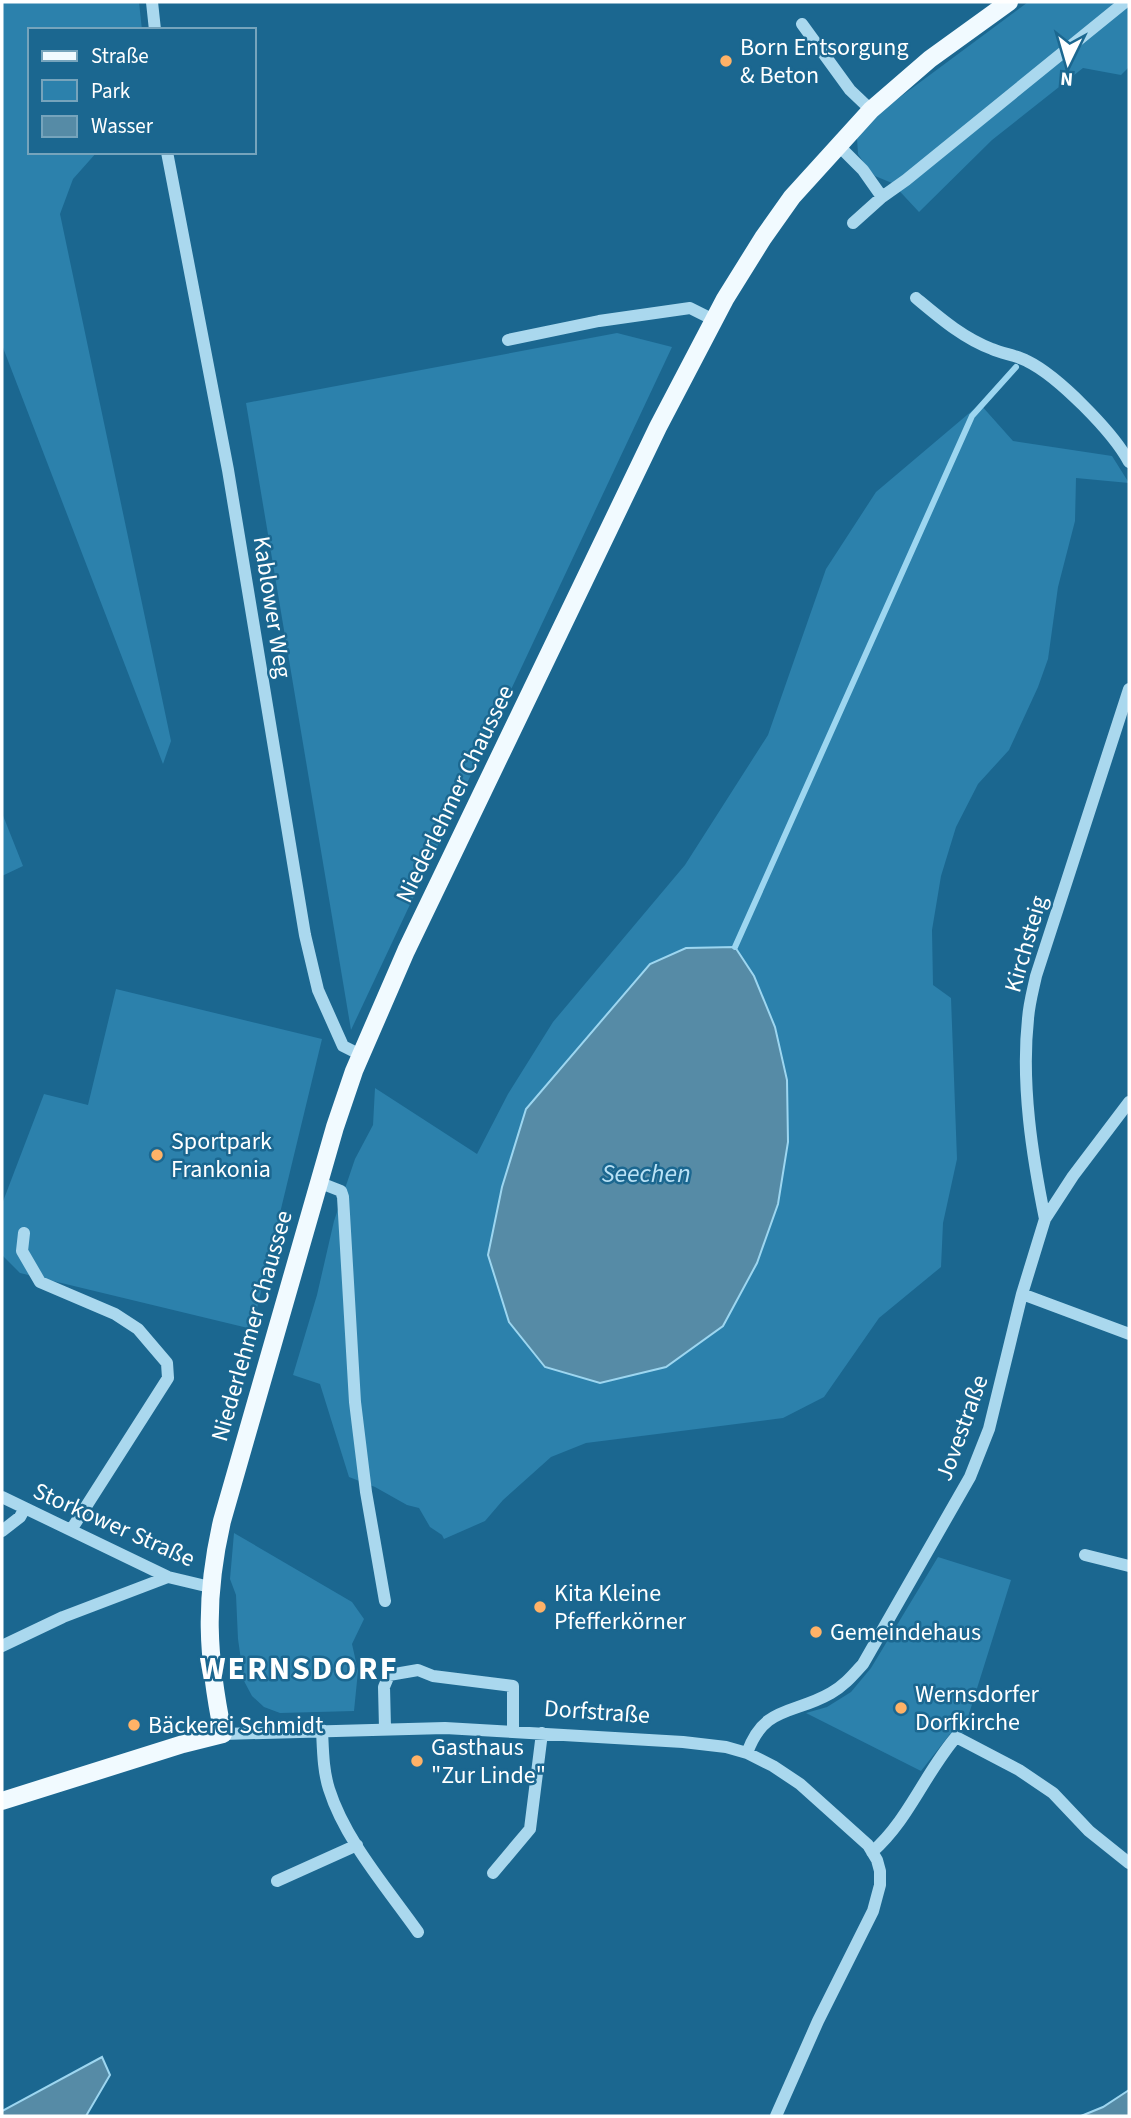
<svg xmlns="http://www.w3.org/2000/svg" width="1131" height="2118" font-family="'Source Sans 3',sans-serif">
	<rect width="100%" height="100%" fill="#1b6790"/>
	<path fill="#2c81ac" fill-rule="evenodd" d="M2 2H139L142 30H30V152H97L73 179 60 214 171 741 163 764 2 345Z
		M1028 2H1129V67L1121 75 1083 68 992 140 919 212 892 183 875 176 866 166 858 154 857 138 884 109Z
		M617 333 672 347 351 1030 246 403Z
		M980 404 1013 441 1112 456 1129 483 1076 478 1075 521 1058 587 1048 659 1038 687 1009 750 978 784 956 827 941 876 932 930 933 985 951 998 957 1159 943 1223 941 1267 879 1318 824 1397 783 1418 586 1443 551 1457 503 1500 485 1521 444 1539 442 1535 430 1527 419 1508 407 1505 375 1487 349 1477 320 1384 293 1375 317 1295 334 1221 355 1159 373 1125 375 1088 477 1154 508 1094 553 1022 685 865 768 735 826 569 876 492ZM650 964 787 1079 788 1142 778 1204 600 1383 545 1367 509 1322 488 1255 502 1187 526 1109Z
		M2 813 23 866 2 876Z
		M116 989 322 1039 252 1329 20 1273 2 1255V1204L44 1094 88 1105Z
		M234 1533 352 1602 364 1619 352 1644 358 1671 354 1711 280 1713 264 1707 252 1696 244 1681 238 1639 236 1595 230 1579Z
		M938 1557 1011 1580 963 1733 950 1734 921 1771 806 1713 827 1707 851 1692 871 1668Z"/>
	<path fill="#568ba6" stroke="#9dd6f0" stroke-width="2" d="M735 947 754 976 775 1027 787 1080 788 1142 778 1204 757 1263 723 1326 666 1367 600 1383 545 1367 509 1322 488 1255 502 1187 526 1109 650 964 686 948Z
		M102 2057 110 2075 86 2116H2V2111Z
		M1129 2090V2116H1081L1103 2107Z"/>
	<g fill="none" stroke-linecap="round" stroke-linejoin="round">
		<path stroke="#9dd6f0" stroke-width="6" d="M735 947 972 416 1016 367"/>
		<path stroke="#aad8ee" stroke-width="12" d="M152 2 155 30
			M802 24 850 90 871 110
			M838 145 863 170 882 197
			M167 152 228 470 305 935 318 990 343 1046 361 1055
			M853 223 882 197 906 180 1125 2
			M916 298C940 318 963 338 992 349 1003 354 1016 355 1027 361 1058 376 1113 432 1129 462
			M508 340 599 321 690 308 714 320
			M318 1182 341 1191 343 1197 355 1402 366 1492 385 1601
			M1045 1219C1032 1155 1021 1084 1028 1019 1029 1004 1033 990 1036 976L1129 689
			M24 1233 22 1251 40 1282 115 1314 138 1329 167 1363 168 1378 71 1530
			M1022 1294 1129 1334
			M2 1497 168 1577 210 1587
			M2 1531 20 1517 25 1508
			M1085 1555 1129 1566
			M2 1646 63 1617 168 1577
			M385 1728 384 1687 389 1675 418 1670 433 1676 513 1686V1731
			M322 1730C323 1750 323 1770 329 1789 345 1840 387 1888 418 1932
			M223 1734 445 1728 683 1742 726 1747 747 1753 773 1766 800 1784 868 1845 877 1860 880 1871V1885L873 1911 818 2021 776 2116
			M747 1753C764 1705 793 1715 831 1693 845 1685 853 1675 863 1664L970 1477 989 1429 1022 1294 1045 1219 1073 1176 1129 1102
			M872 1852C908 1821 925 1773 956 1737L1019 1770 1053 1793 1089 1831 1129 1863
			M493 1873 530 1829 542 1733
			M277 1881 357 1845"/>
		<path stroke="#f1faff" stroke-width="18" d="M2 1801 183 1744 223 1734C207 1656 204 1599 222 1521L335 1127 354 1071 406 951 658 427 725 299 763 238 792 197 871 110 930 59 1009 2"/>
	</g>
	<g fill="#ffb267" stroke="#1b6790" stroke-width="2.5">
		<circle cx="726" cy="61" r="7"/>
		<circle cx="157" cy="1155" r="7"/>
		<circle cx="540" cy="1607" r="7"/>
		<circle cx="816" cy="1632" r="7"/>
		<circle cx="901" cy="1708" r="7"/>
		<circle cx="134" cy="1725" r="7"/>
		<circle cx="417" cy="1761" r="7"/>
	</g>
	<g text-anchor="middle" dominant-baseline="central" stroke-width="5" stroke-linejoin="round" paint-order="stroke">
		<g font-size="24" fill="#fff" stroke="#1b6790" text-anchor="start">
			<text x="740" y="47">Born Entsorgung<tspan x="740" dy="28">&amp; Beton</tspan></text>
			<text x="171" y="1141">Sportpark<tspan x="171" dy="28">Frankonia</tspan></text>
			<text x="554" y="1593">Kita Kleine<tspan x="554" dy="28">Pfefferkörner</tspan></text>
			<text x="830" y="1632">Gemeindehaus</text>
			<text x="915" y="1694">Wernsdorfer<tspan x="915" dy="28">Dorfkirche</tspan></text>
			<text x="148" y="1725">Bäckerei Schmidt</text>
			<text x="431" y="1747">Gasthaus<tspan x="431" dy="28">"Zur Linde"</tspan></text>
		</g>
		<g font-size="24" fill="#fff" stroke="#1b6790">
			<text transform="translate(272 607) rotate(81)">Kablower Weg</text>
			<text transform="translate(455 794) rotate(-64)">Niederlehmer Chaussee</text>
			<text transform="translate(1026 944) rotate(-74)">Kirchsteig</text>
			<text transform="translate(252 1326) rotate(-74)">Niederlehmer Chaussee</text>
			<text transform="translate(962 1428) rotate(-70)">Jovestraße</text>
			<text transform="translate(114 1525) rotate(24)">Storkower Straße</text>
			<text transform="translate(597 1712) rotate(4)">Dorfstraße</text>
		</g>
		<g font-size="26" font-style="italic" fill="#bae2f6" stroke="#1b6790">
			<text x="646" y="1173">Seechen</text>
		</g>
		<g font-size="32" font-weight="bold" letter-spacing="2" fill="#fff" stroke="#1b6790">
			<text x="299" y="1669">WERNSDORF</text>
		</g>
	</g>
	<rect width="1131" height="2118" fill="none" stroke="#ffffff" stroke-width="7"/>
	<rect x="28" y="28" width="228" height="126" fill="#1b6790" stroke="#76a4bc" stroke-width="2"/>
	<rect x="42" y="51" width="35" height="10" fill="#f1faff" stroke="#76a4bc" stroke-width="2"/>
	<text x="91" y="63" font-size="21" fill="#ffffff">Straße</text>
	<rect x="42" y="80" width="35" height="21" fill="#2c81ac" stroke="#76a4bc" stroke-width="2"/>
	<text x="91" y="98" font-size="21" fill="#ffffff">Park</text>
	<rect x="42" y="116" width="35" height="21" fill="#568ba6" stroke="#76a4bc" stroke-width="2"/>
	<text x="91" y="133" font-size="21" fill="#ffffff">Wasser</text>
	<g transform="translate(1068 63) rotate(185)" stroke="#1b6790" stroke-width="5" paint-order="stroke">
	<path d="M0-5L12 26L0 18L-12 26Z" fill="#ffffff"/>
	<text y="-10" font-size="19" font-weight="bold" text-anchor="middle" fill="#ffffff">N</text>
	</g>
</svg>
